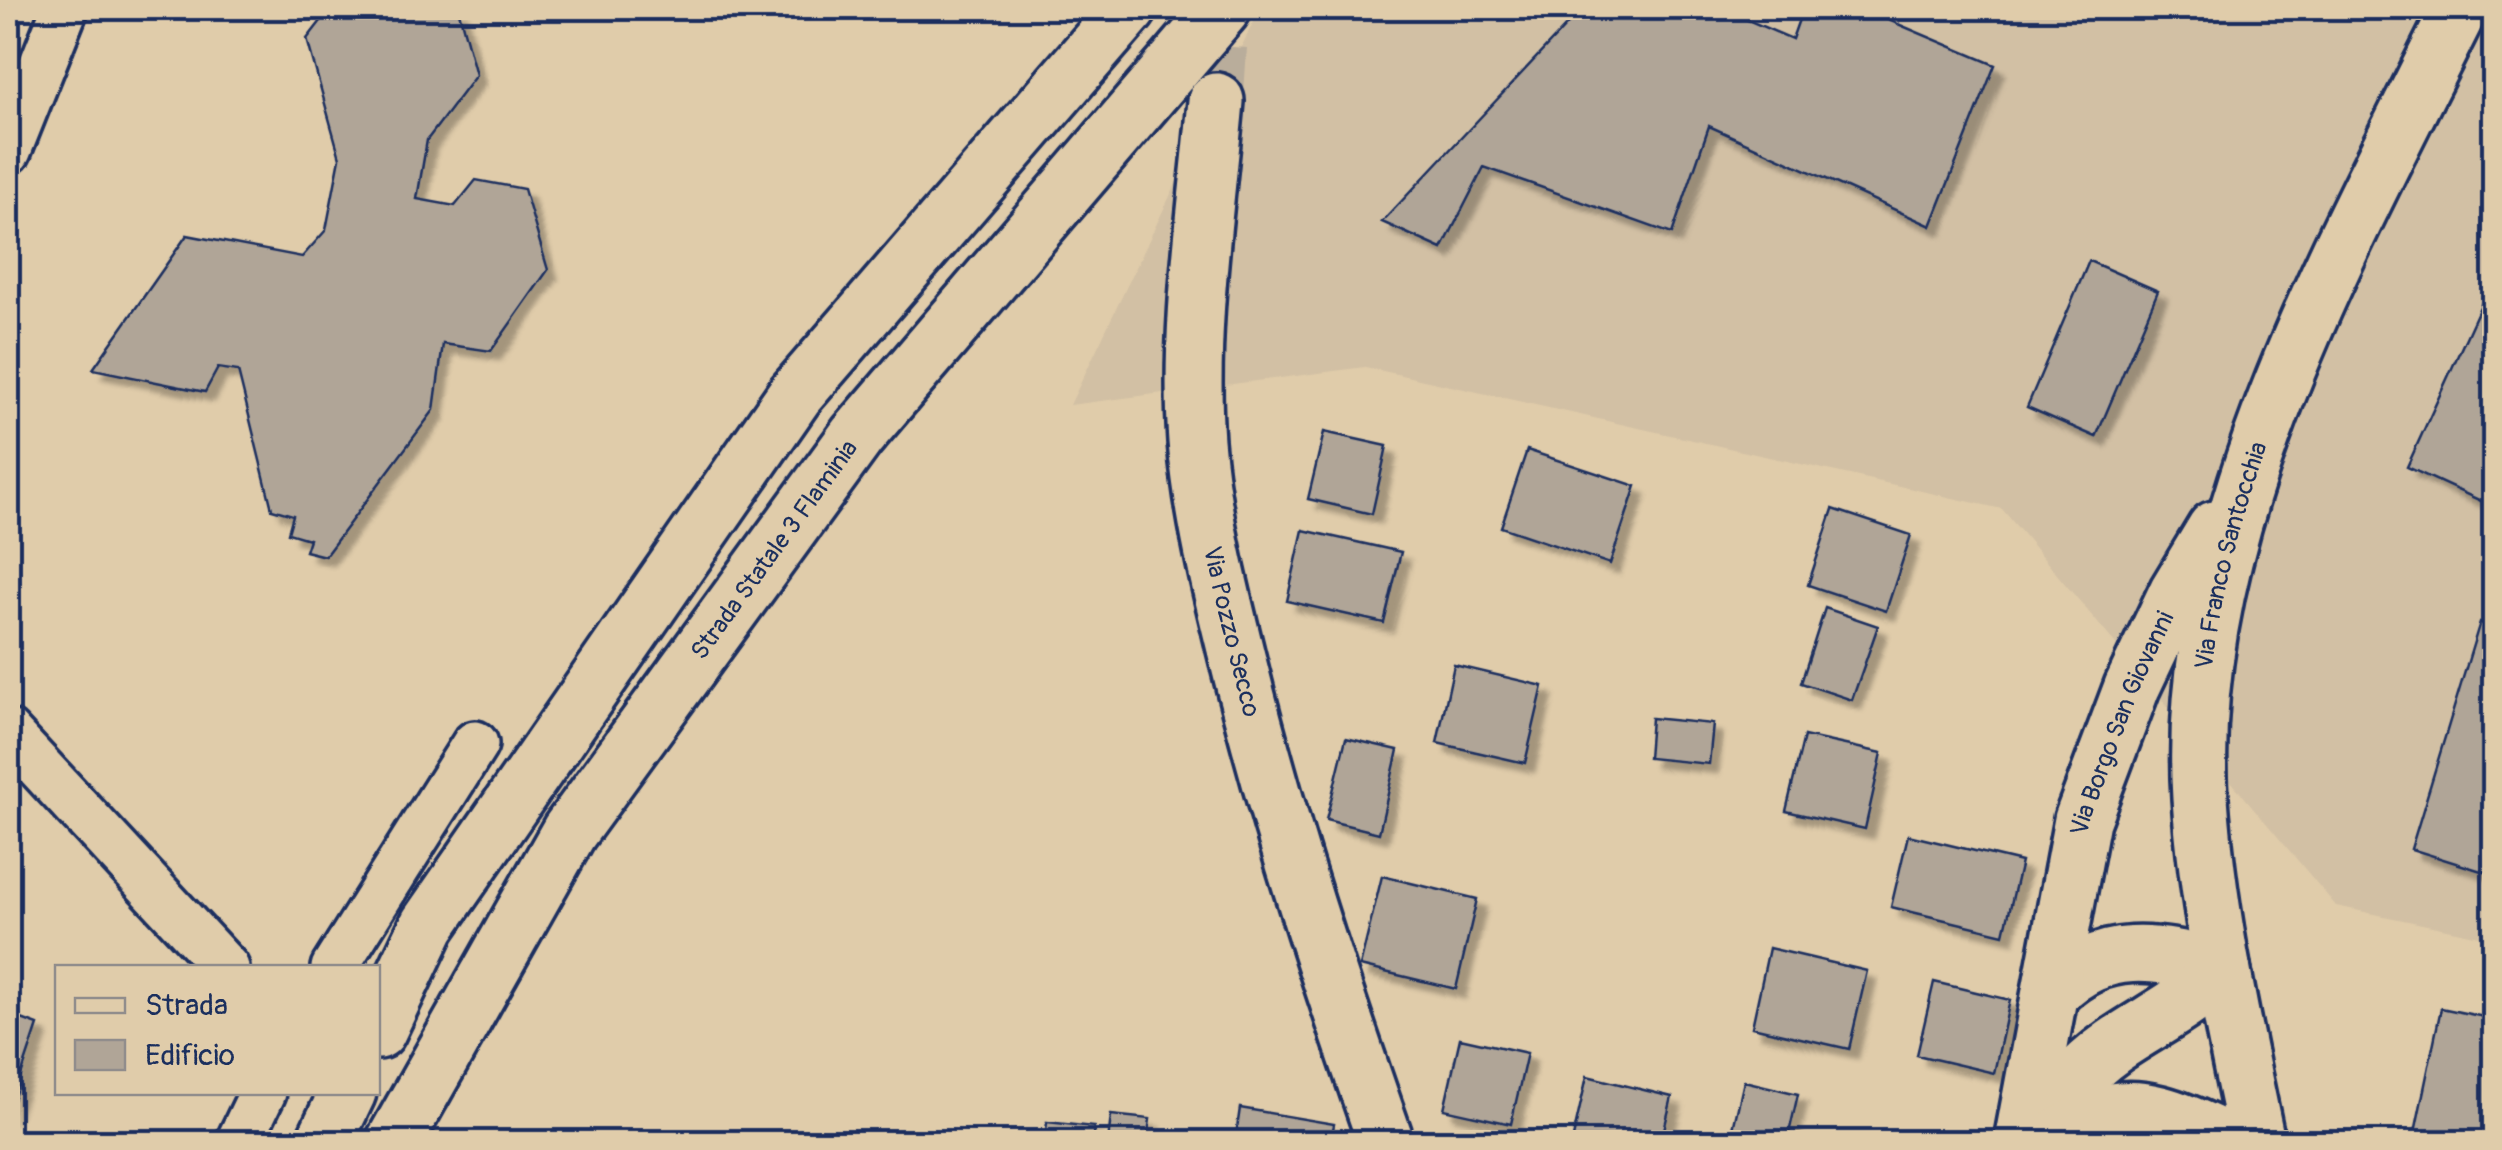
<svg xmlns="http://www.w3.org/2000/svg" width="2502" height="1150" font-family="Pangolin,sans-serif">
	<defs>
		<filter id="shadow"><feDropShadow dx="9" dy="9" stdDeviation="2.5" flood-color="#0004"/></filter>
	</defs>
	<rect width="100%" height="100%" fill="#e0ccaa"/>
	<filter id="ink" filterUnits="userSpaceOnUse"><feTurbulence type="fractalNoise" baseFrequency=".01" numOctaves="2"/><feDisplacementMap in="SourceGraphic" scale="20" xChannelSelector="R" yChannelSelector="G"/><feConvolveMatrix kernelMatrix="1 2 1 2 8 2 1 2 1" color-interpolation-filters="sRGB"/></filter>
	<g filter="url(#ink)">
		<path fill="#d2c0a4" d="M1260 8H2494V939L2336 906 2002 509 1365 367 1070 405Z"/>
		<path fill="#b0a597" stroke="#1b2f5e" stroke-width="2.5" filter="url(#shadow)" d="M331 8H458L476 75 427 140 417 199 455 206 476 180 524 189 548 270 491 351 443 344 434 410 325 556 305 551 309 539 288 533 293 515 272 509 238 371 218 368 205 392 93 369 187 235 302 257 326 230 340 158 307 39Z
			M1583 8H1720L1792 39 1803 8H1860L1995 65 1931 226 1709 126 1672 234 1484 167 1442 249 1382 222Z
			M2089 261 2158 291 2096 437 2027 407Z
			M2494 276V507L2407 467Z
			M1324 432 1387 446 1372 514 1308 499Z
			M1527 450 1636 486 1610 564 1501 527Z
			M1833 509 1911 535 1886 611 1808 585Z
			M1303 530 1401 552 1384 623 1287 601Z
			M1825 608 1878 626 1852 700 1801 683Z
			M2480 622 2494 627V875L2411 849Z
			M1454 665 1543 686 1525 763 1437 743Z
			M1651 718 1713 724 1709 764 1648 758Z
			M1804 736 1882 753 1865 829 1786 811Z
			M1346 738 1398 750 1379 833 1326 820Z
			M1908 835 2021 862 2004 934 1891 907Z
			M1382 876 1477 899 1456 989 1360 966Z
			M1769 948 1867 971 1849 1049 1752 1027Z
			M1934 982 2010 1000 1994 1073 1917 1055Z
			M2441 1008 2494 1019V1142H2413Z
			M8 1014 38 1025 8 1115Z
			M1460 1038 1527 1053 1511 1124 1444 1109Z
			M1587 1076 1672 1097 1661 1142H1572Z
			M1744 1081 1798 1094 1787 1142H1730Z
			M1240 1108 1334 1124 1331 1142H1235Z
			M1111 1115 1150 1119 1147 1142H1108Z
			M1047 1122 1094 1127 1092 1142H1045Z"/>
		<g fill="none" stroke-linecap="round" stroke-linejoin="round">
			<path stroke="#b9ad9b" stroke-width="55" stroke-dasharray="55 28" stroke-linecap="butt" d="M1216 101 1222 8"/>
			<defs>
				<path id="minor" d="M8 151 65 8
					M8 733 226 968
					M334 968 475 744
					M239 1142 263 1092"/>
				<g id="major">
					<path id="s1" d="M1216 101C1206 213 1188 329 1196 441 1202 516 1221 592 1239 665 1279 827 1331 985 1386 1142"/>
					<path d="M2051 992C2105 940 2155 952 2222 968"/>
					<path d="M2030 1140C2053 1103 2077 1072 2114 1046 2151 1020 2192 1003 2222 968"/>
					<path id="s2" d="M2022 1142 2082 820 2132 687 2177 592 2215 529"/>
					<path d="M2049 1142C2065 1134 2081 1121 2098 1115 2142 1098 2190 1124 2229 1142"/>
					<path id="s3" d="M2257 1142C2234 1029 2208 915 2200 798 2182 526 2343 245 2460 8"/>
				</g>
				<g id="highway">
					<path d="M378 1031 428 925 795 395 1129 8"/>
					<path d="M324 1142 348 1092"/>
					<path id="s4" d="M394 1142 569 832 857 436 1223 8"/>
				</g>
			</defs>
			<use href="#minor" stroke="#1b2f5e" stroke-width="52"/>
			<use href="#major" stroke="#1b2f5e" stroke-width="62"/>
			<use href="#highway" stroke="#1b2f5e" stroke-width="62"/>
			<use href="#minor" stroke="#e0ccaa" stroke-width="45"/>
			<use href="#major" stroke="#e0ccaa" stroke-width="55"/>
			<use href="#highway" stroke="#e0ccaa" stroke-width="55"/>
		</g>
	</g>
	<g text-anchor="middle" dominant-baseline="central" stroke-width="9" stroke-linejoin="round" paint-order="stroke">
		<g font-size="25" fill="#1b2f5e" stroke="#e0ccaa">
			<text stroke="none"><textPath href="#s4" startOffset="705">Strada Statale 3 Flaminia</textPath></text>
			<text stroke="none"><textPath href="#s3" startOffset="595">Via Franco Santocchia</textPath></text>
			<text stroke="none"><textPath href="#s1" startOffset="535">Via Pozzo Secco</textPath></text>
			<text stroke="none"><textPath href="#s2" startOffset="432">Via Borgo San Giovanni</textPath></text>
		</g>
	</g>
	<rect width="2502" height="1150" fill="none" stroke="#e0ccaa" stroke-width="40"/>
	<rect x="20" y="20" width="2462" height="1110" fill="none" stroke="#1b2f5e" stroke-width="4" filter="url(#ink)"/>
	<rect x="55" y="965" width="325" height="130" fill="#e0ccaa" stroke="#918d8c" stroke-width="2.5"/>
	<rect x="75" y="998" width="50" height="15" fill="#e0ccaa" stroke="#918d8c" stroke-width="2.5"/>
	<text x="145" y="1015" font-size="30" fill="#1b2f5e">Strada</text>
	<rect x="75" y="1040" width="50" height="30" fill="#b0a597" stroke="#918d8c" stroke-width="2.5"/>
	<text x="145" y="1065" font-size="30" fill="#1b2f5e">Edificio</text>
</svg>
